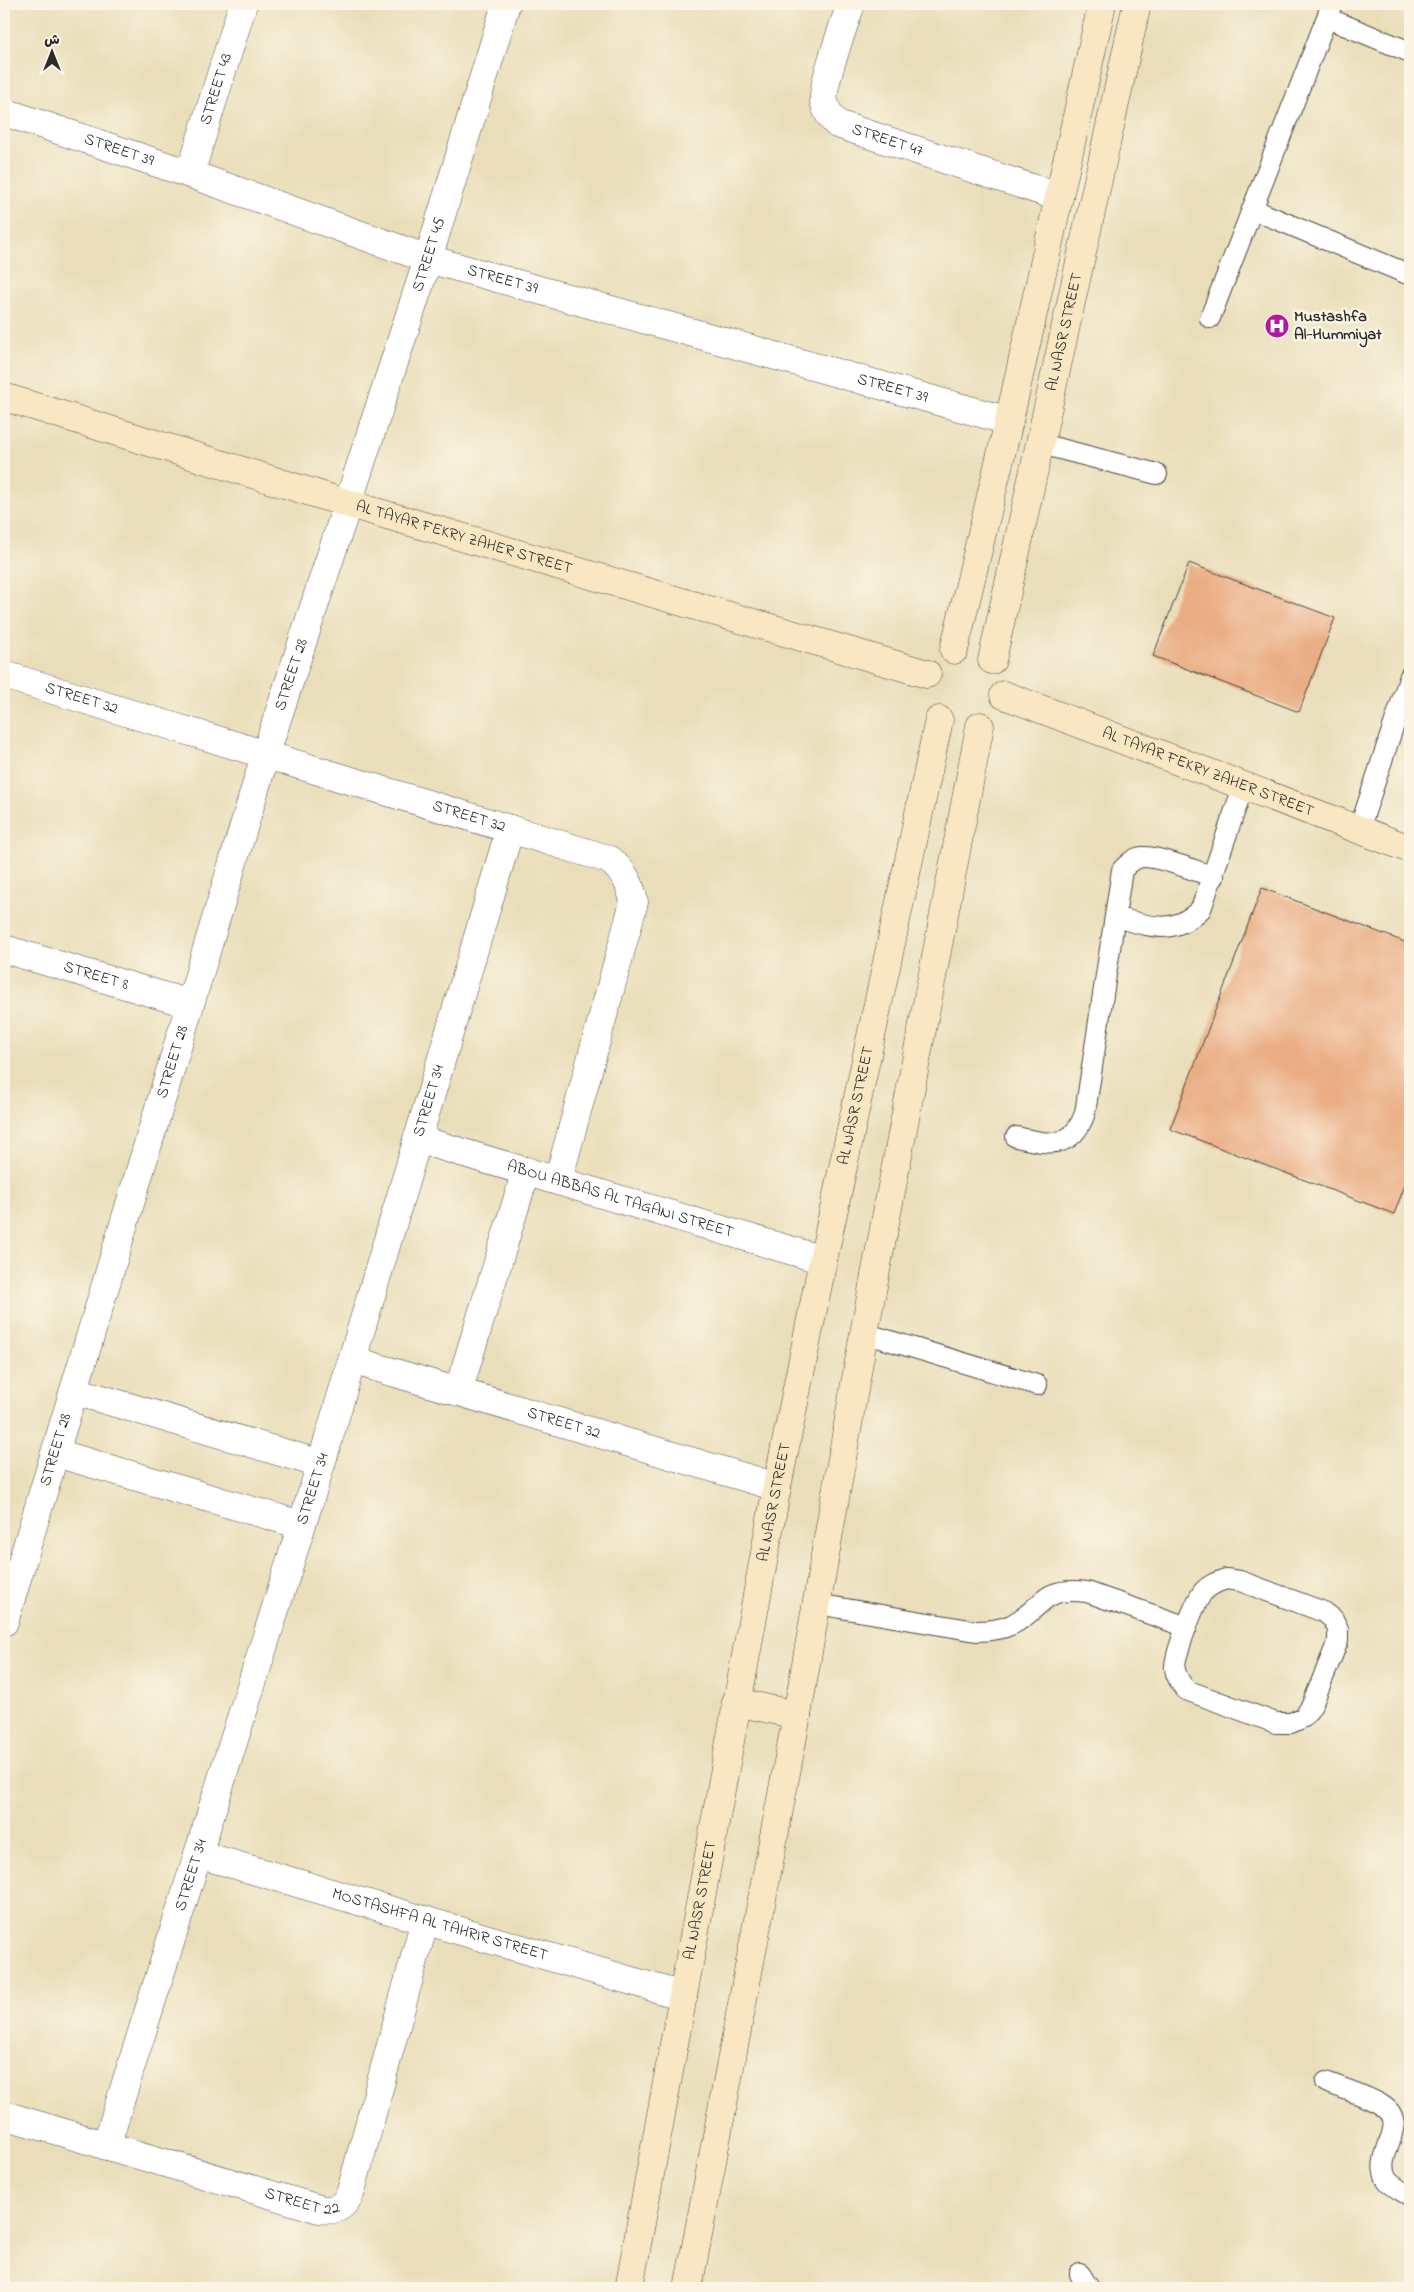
<svg xmlns="http://www.w3.org/2000/svg" width="1414" height="2292" font-family="'Indie Flower','Playpen Sans Arabic',sans-serif">
	<rect width="100%" height="100%" fill="#fcf5e5"/>
	<filter id="ink" filterUnits="userSpaceOnUse"><feTurbulence type="fractalNoise" baseFrequency=".02" numOctaves="2"/><feDisplacementMap in="SourceGraphic" scale="10" xChannelSelector="R" yChannelSelector="G"/><feConvolveMatrix kernelMatrix="1 2 1 2 8 2 1 2 1" color-interpolation-filters="sRGB"/></filter>
	<filter id="wash" filterUnits="userSpaceOnUse"><feTurbulence type="fractalNoise" baseFrequency=".0096" numOctaves="4" result="noise"/><feDisplacementMap in="SourceGraphic" scale="20" xChannelSelector="R" yChannelSelector="G"/><feGaussianBlur stdDeviation="1.12" result="paint"/><feColorMatrix in="noise" values="0 0 0 0 0 0 0 0 0 0 0 0 0 0 0 0 0 1.4 0 .05"/><feComposite in="paint" operator="in"/></filter>
	<g filter="url(#wash)">
		<rect width="100%" height="100%" fill="#eadeba"/>
		<g id="blocks">
			<path fill="#eaad84" d="M1189 563 1335 618 1299 712 1153 656Z
				M1262 888 1410 944V1172L1394 1214 1170 1129Z"/>
		</g>
	</g>
	<g filter="url(#ink)">
		<use href="#blocks" fill-opacity="0" stroke="#484640" stroke-width="1"/>
		<g fill="none" stroke-linecap="round" stroke-linejoin="round">
			<defs>
				<path id="lane" d="M1327 18 1410 52
					M1252 209 1410 275
					M1210 318 1332 4
					M1041 444 1157 474
					M1359 830 1410 676
					M1115 917C1150 926 1172 937 1201 909L1243 787
					M1016 1137C1048 1144 1072 1151 1085 1113L1122 870C1128 864 1133 858 1142 857 1159 856 1196 871 1214 877
					M864 1333 1037 1385
					M1226 1579 1240 1581 1324 1612 1333 1619 1338 1629V1641L1312 1705 1304 1717 1291 1723H1276L1186 1690C1181 1684 1176 1677 1175 1669 1173 1658 1195 1602 1203 1592 1209 1585 1217 1582 1226 1579Z
					M817 1604 976 1631C988 1631 1000 1630 1011 1625 1045 1608 1039 1586 1087 1592L1187 1627
					M1326 2082C1343 2089 1368 2096 1383 2106 1412 2125 1370 2157 1388 2181 1393 2187 1404 2192 1410 2196
					M1080 2274 1089 2288"/>
				<g id="street">
					<path id="s1" d="M851 4C845 22 821 86 824 101 826 111 830 117 837 124L1059 197"/>
					<path id="s2" d="M4 112 190 174 428 259 1009 421"/>
					<path id="s3" d="M190 174 243 4"/>
					<path id="s4" d="M4 675 608 859C624 871 630 882 634 902L558 1181"/>
					<path id="s5" d="M4 949 190 1004"/>
					<path id="s6" d="M417 1139 823 1260"/>
					<path id="s7" d="M352 1360 777 1487"/>
					<path d="M75 1391 321 1464"/>
					<path d="M458 1392 526 1171"/>
					<path d="M56 1453 301 1525"/>
					<path id="s8" d="M4 1622 265 756 428 259 506 4"/>
					<path id="s9" d="M198 1854 683 1996"/>
					<path id="s10" d="M4 2115 319 2209C335 2212 345 2207 351 2191L425 1920"/>
					<path id="s11" d="M106 2146 321 1464 510 829"/>
				</g>
				<g id="secondary">
					<path id="s12" d="M4 397 349 504 927 674"/>
					<path d="M954 650 1009 421 1102 4"/>
					<path id="s13" d="M992 660 1137 4"/>
					<path id="s14" d="M1004 695 1410 849"/>
					<path d="M736 1702 797 1715"/>
					<path id="s15" d="M629 2288 777 1487 823 1260 939 720"/>
					<path d="M688 2288 797 1715 864 1333 980 726"/>
				</g>
			</defs>
			<use href="#lane" stroke="#484640" stroke-width="22"/>
			<use href="#street" stroke="#484640" stroke-width="29"/>
			<use href="#secondary" stroke="#484640" stroke-width="29"/>
			<use href="#lane" stroke="#fff" stroke-width="20"/>
			<use href="#street" stroke="#fff" stroke-width="28"/>
			<use href="#secondary" stroke="#f9e7c3" stroke-width="28"/>
		</g>
	</g>
	<defs>
		<symbol id="hospital-disc" viewBox="-11 -11 22 22"><circle r="9.5" fill="#b5179e" stroke="#fcf5e5"/><path d="M-5-5h3v3.5h4V-5h3V5h-3V1.5h-4V5h-3Z" fill="#fff"/></symbol>
	</defs>
	<g fill-rule="evenodd">
		<use href="#hospital-disc" x="1263" y="312" width="28" height="28"/>
	</g>
	<g text-anchor="middle" dominant-baseline="central" stroke-width="5" stroke-linejoin="round" paint-order="stroke">
		<g font-size="16" fill="#2b2b2b" stroke="#fcf5e5">
			<text stroke="none"><textPath href="#s3" startOffset="89">STREET 43</textPath></text>
			<text stroke="none"><textPath href="#s1" startOffset="181">STREET 47</textPath></text>
			<text stroke="none"><textPath href="#s2" startOffset="121">STREET 39</textPath></text>
			<text stroke="none"><textPath href="#s8" startOffset="1432">STREET 45</textPath></text>
			<text stroke="none"><textPath href="#s2" startOffset="526">STREET 39</textPath></text>
			<text stroke="none"><textPath href="#s13" startOffset="336">AL NASR STREET</textPath></text>
			<text stroke="none"><textPath href="#s2" startOffset="931">STREET 39</textPath></text>
			<text stroke="none"><textPath href="#s12" startOffset="481">AL TAYAR FEKRY ZAHER STREET</textPath></text>
			<text stroke="none"><textPath href="#s8" startOffset="990">STREET 28</textPath></text>
			<text stroke="none"><textPath href="#s4" startOffset="81">STREET 32</textPath></text>
			<text stroke="none"><textPath href="#s14" startOffset="218">AL TAYAR FEKRY ZAHER STREET</textPath></text>
			<text stroke="none"><textPath href="#s4" startOffset="486">STREET 32</textPath></text>
			<text stroke="none"><textPath href="#s5" startOffset="96">STREET 8</textPath></text>
			<text stroke="none"><textPath href="#s8" startOffset="585">STREET 28</textPath></text>
			<text stroke="none"><textPath href="#s11" startOffset="1094">STREET 34</textPath></text>
			<text stroke="none"><textPath href="#s15" startOffset="1204">AL NASR STREET</textPath></text>
			<text stroke="none"><textPath href="#s6" startOffset="212">ABOU ABBAS AL TAGANI STREET</textPath></text>
			<text stroke="none"><textPath href="#s7" startOffset="221">STREET 32</textPath></text>
			<text stroke="none"><textPath href="#s8" startOffset="180">STREET 28</textPath></text>
			<text stroke="none"><textPath href="#s11" startOffset="689">STREET 34</textPath></text>
			<text stroke="none"><textPath href="#s15" startOffset="799">AL NASR STREET</textPath></text>
			<text stroke="none"><textPath href="#s11" startOffset="284">STREET 34</textPath></text>
			<text stroke="none"><textPath href="#s15" startOffset="394">AL NASR STREET</textPath></text>
			<text stroke="none"><textPath href="#s9" startOffset="252">MOSTASHFA AL TAHRIR STREET</textPath></text>
			<text stroke="none"><textPath href="#s10" startOffset="311">STREET 22</textPath></text>
		</g>
		<g font-size="16" font-weight="bold" fill="#2b2b2b" stroke="#fcf5e5" text-anchor="start">
			<text x="1294" y="317">Mustashfa<tspan x="1294" dy="18">Al-Hummiyat</tspan></text>
		</g>
	</g>
	<rect width="1414" height="2292" fill="none" stroke="#fcf5e5" stroke-width="20"/>
	<g transform="translate(52 52)" stroke="#fcf5e5" stroke-width="4" paint-order="stroke">
	<path d="M0-4L9 19L0 12L-9 19Z" fill="#2b2b2b"/>
	<text y="-8" font-size="14" font-weight="bold" text-anchor="middle" fill="#2b2b2b">ش</text>
	</g>
</svg>
